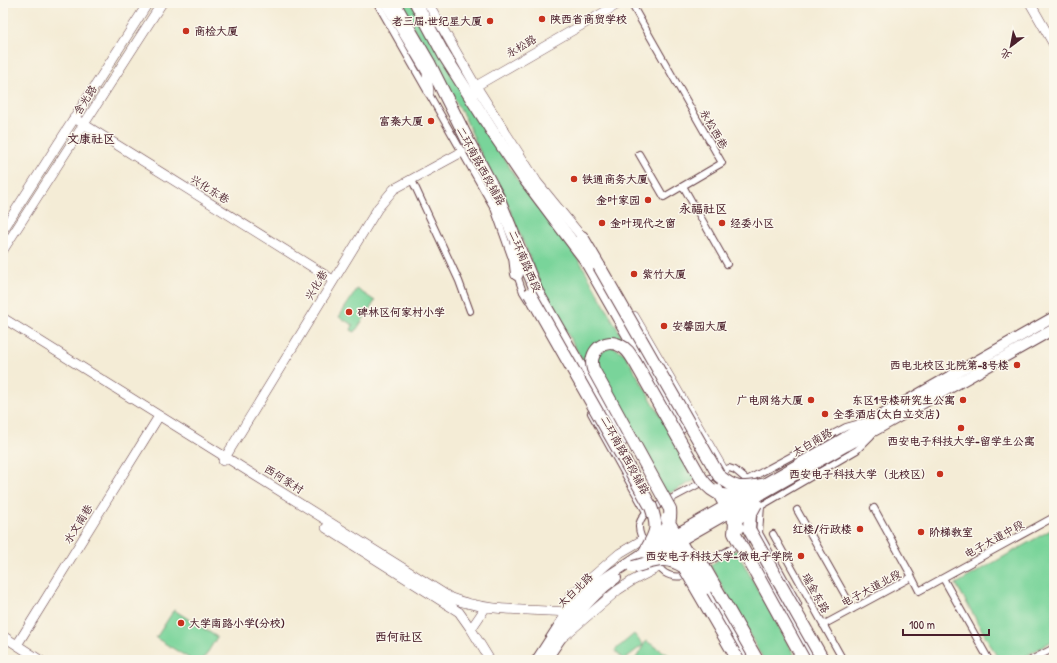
<svg xmlns="http://www.w3.org/2000/svg" width="1057" height="663" font-family="'Patrick Hand','LXGW WenKai TC',sans-serif">
	<rect width="100%" height="100%" fill="#fbf7ec"/>
	<filter id="ink" filterUnits="userSpaceOnUse"><feTurbulence type="fractalNoise" baseFrequency=".025" numOctaves="2"/><feDisplacementMap in="SourceGraphic" scale="8" xChannelSelector="R" yChannelSelector="G"/><feConvolveMatrix kernelMatrix="1 2 1 2 8 2 1 2 1" color-interpolation-filters="sRGB"/></filter>
	<filter id="wash" filterUnits="userSpaceOnUse"><feTurbulence type="fractalNoise" baseFrequency=".012" numOctaves="4" result="noise"/><feDisplacementMap in="SourceGraphic" scale="16" xChannelSelector="R" yChannelSelector="G"/><feGaussianBlur stdDeviation="0.9" result="paint"/><feColorMatrix in="noise" values="0 0 0 0 0 0 0 0 0 0 0 0 0 0 0 0 0 1.4 0 .05"/><feComposite in="paint" operator="in"/></filter>
	<g filter="url(#wash)">
		<rect width="100%" height="100%" fill="#f4ecd6"/>
		<path fill="#79d49a" stroke="#627a62" d="M399 3H412L516 178 581 263 627 346 612 339 586 367 543 290 508 205 482 156 465 118Z
			M357 289 375 301 355 332 351 330 353 325 339 317Z
			M612 346 625 354 697 479 666 495 595 367 598 354Z
			M1054 528V640L1019 660H999L956 584Z
			M736 550 797 660H764L710 565Z
			M174 610 217 637 203 660H192L156 638Z
			M634 634 643 645 623 660 615 650Z
			M646 641 677 660H635Z"/>
	</g>
	<g filter="url(#ink)">
		<g fill="none" stroke-linecap="round" stroke-linejoin="round">
			<defs>
				<path id="street" d="M377 3 494 208 511 256
					M631 3 722 163 664 197 639 154
					M412 180 459 281 470 311
					M683 186 727 264
					M516 272 523 292 528 300
					M591 413 646 512
					M729 468 735 470 747 480 761 506 759 533 683 576C677 577 671 577 665 573 656 567 638 537 639 526 639 522 643 516 646 512Z
					M747 480 846 427 864 422
					M761 506 857 450 871 436
					M874 508 912 577
					M797 510 853 609
					M759 533 798 604
					M773 534 843 660
					M943 578 989 660
					M823 625 912 577 919 591 1054 517
					M1031 660 1054 648"/>
				<path id="secondary" d="M385 3 431 79
					M428 3 473 81 478 92
					M1030 3 1054 45
					M427 73 429 93
					M74 118 333 280
					M3 230 148 3
					M586 242 537 182 476 86 620 3
					M3 250 162 3
					M634 316 724 471
					M3 318 451 598C486 612 530 609 568 612L570 596 620 553 642 540
					M223 461 378 208 394 189 462 152
					M326 528 459 612 471 629 490 660
					M471 629 486 607
					M3 636 40 660
					M563 637 618 590 632 581 659 567
					M17 645 159 416"/>
				<path id="primary" d="M844 438 875 419 1054 317
					M846 446 879 428 1054 329
					M537 660 568 612 598 583 645 552
					M546 660C567 628 584 601 616 578"/>
				<path id="highway" d="M394 3 429 63 468 141 498 197 536 290 622 440
					M416 3 444 55 494 134 524 178 585 259 681 427
					M582 237 599 266
					M514 248 517 274
					M759 563 813 660
					M706 588 748 660"/>
			</defs>
			<use href="#street" stroke="#643e45" stroke-width="8"/>
			<use href="#secondary" stroke="#643e45" stroke-width="10"/>
			<use href="#primary" stroke="#643e45" stroke-width="12"/>
			<use href="#highway" stroke="#643e45" stroke-width="14"/>
			<use href="#street" stroke="#fff" stroke-width="6"/>
			<use href="#secondary" stroke="#fff" stroke-width="9"/>
			<use href="#primary" stroke="#fff" stroke-width="10"/>
			<use href="#highway" stroke="#fff" stroke-width="12"/>
			<defs>
				<path id="primary-bridge" d="M655 546 844 438
					M660 552 846 446"/>
				<path id="highway-bridge" d="M599 266 719 476C736 490 741 488 762 485
					M530 294 651 507C659 529 656 532 645 552
					M717 490 738 528
					M759 494 738 518 735 523 734 533 804 660
					M756 504 750 515 749 529 823 660
					M667 519 706 588
					M653 547C663 534 672 527 670 509L593 369C588 353 604 336 621 346 628 349 631 356 635 362L701 478C715 498 726 497 749 493
					M656 554 682 550 689 553 701 562 757 660
					M633 567C653 562 664 554 684 567L738 660"/>
			</defs>
			<use href="#primary-bridge" stroke="#643e45" stroke-width="12" stroke-linecap="butt"/>
			<use href="#highway-bridge" stroke="#643e45" stroke-width="14" stroke-linecap="butt"/>
			<use href="#primary-bridge" stroke="#fff" stroke-width="10"/>
			<use href="#highway-bridge" stroke="#fff" stroke-width="12"/>
		</g>
	</g>
	<g fill="#c8321e" stroke="#fbf7ec" stroke-width="1.5">
		<circle cx="542" cy="19" r="4"/>
		<circle cx="490" cy="21" r="4"/>
		<circle cx="186" cy="31" r="4"/>
		<circle cx="431" cy="121" r="4"/>
		<circle cx="574" cy="179" r="4"/>
		<circle cx="648" cy="200" r="4"/>
		<circle cx="602" cy="223" r="4"/>
		<circle cx="722" cy="223" r="4"/>
		<circle cx="634" cy="274" r="4"/>
		<circle cx="349" cy="312" r="4"/>
		<circle cx="664" cy="326" r="4"/>
		<circle cx="1017" cy="365" r="4"/>
		<circle cx="811" cy="400" r="4"/>
		<circle cx="963" cy="400" r="4"/>
		<circle cx="825" cy="414" r="4"/>
		<circle cx="961" cy="428" r="4"/>
		<circle cx="940" cy="474" r="4"/>
		<circle cx="860" cy="529" r="4"/>
		<circle cx="921" cy="532" r="4"/>
		<circle cx="801" cy="556" r="4"/>
		<circle cx="181" cy="623" r="4"/>
	</g>
	<g text-anchor="middle" dominant-baseline="central" stroke-width="3" stroke-linejoin="round" paint-order="stroke">
		<g font-size="11" font-weight="bold" fill="#4a1f2b" stroke="#fbf7ec" text-anchor="start">
			<text x="550" y="19">陕西省商贸学校</text>
			<text x="482" y="21" text-anchor="end">老三届·世纪星大厦</text>
			<text x="194" y="31">商检大厦</text>
			<text x="423" y="121" text-anchor="end">富秦大厦</text>
			<text x="582" y="179">铁通商务大厦</text>
			<text x="640" y="200" text-anchor="end">金叶家园</text>
			<text x="610" y="223">金叶现代之窗</text>
			<text x="730" y="223">经委小区</text>
			<text x="642" y="274">紫竹大厦</text>
			<text x="357" y="312">碑林区何家村小学</text>
			<text x="672" y="326">安馨园大厦</text>
			<text x="1009" y="365" text-anchor="end">西电北校区北院第-8号楼</text>
			<text x="803" y="400" text-anchor="end">广电网络大厦</text>
			<text x="955" y="400" text-anchor="end">东区1号楼研究生公寓</text>
			<text x="833" y="414">全季酒店(太白立交店)</text>
			<text x="961" y="441" text-anchor="middle">西安电子科技大学-留学生公寓</text>
			<text x="932" y="474" text-anchor="end">西安电子科技大学（北校区）</text>
			<text x="852" y="529" text-anchor="end">红楼/行政楼</text>
			<text x="929" y="532">阶梯教室</text>
			<text x="793" y="556" text-anchor="end">西安电子科技大学-微电子学院</text>
			<text x="189" y="623">大学南路小学(分校)</text>
		</g>
		<g font-size="11" fill="#4a1f2b" stroke="#fbf7ec">
			<text transform="translate(521 46) rotate(-30)">永松路</text>
			<text transform="translate(85 100) rotate(-57)">含光路</text>
			<text transform="translate(714 129) rotate(60)">永松西巷</text>
			<text transform="translate(481 166) rotate(61)">二环南路西段辅路</text>
			<text transform="translate(210 189) rotate(32)">兴化东巷</text>
			<text transform="translate(525 261) rotate(67)">二环南路西段</text>
			<text transform="translate(316 285) rotate(-59)">兴化巷</text>
			<text transform="translate(812 442) rotate(-30)">太白南路</text>
			<text transform="translate(625 455) rotate(61)">二环南路西段辅路</text>
			<text transform="translate(284 479) rotate(32)">西何家村</text>
			<text transform="translate(78 524) rotate(-58)">水文南巷</text>
			<text transform="translate(994 539) rotate(-29)">电子大道中段</text>
			<text transform="translate(871 588) rotate(-28)">电子大道北段</text>
			<text transform="translate(575 590) rotate(-44)">太白北路</text>
			<text transform="translate(816 593) rotate(61)">瑞金东路</text>
		</g>
		<g font-size="12" font-weight="bold" fill="#4a1f2b" stroke="#fbf7ec">
			<text x="91" y="138">文康社区</text>
			<text x="703" y="208">永福社区</text>
			<text x="399" y="636">西何社区</text>
		</g>
	</g>
	<rect width="1057" height="663" fill="none" stroke="#fbf7ec" stroke-width="16"/>
	<g transform="translate(1011 46) rotate(212)" stroke="#fbf7ec" stroke-width="3" paint-order="stroke">
	<path d="M0-3L7 15L0 10L-7 15Z" fill="#4a1f2b"/>
	<text y="-6" font-size="11" font-weight="bold" text-anchor="middle" fill="#4a1f2b">北</text>
	</g>
	<path d="M903 629v6h86v-6" fill="none" stroke="#4a1f2b" stroke-width="2"/>
	<text x="909" y="629" font-size="12" fill="#4a1f2b" stroke="#fbf7ec" stroke-width="3" paint-order="stroke">100 m</text>
</svg>
